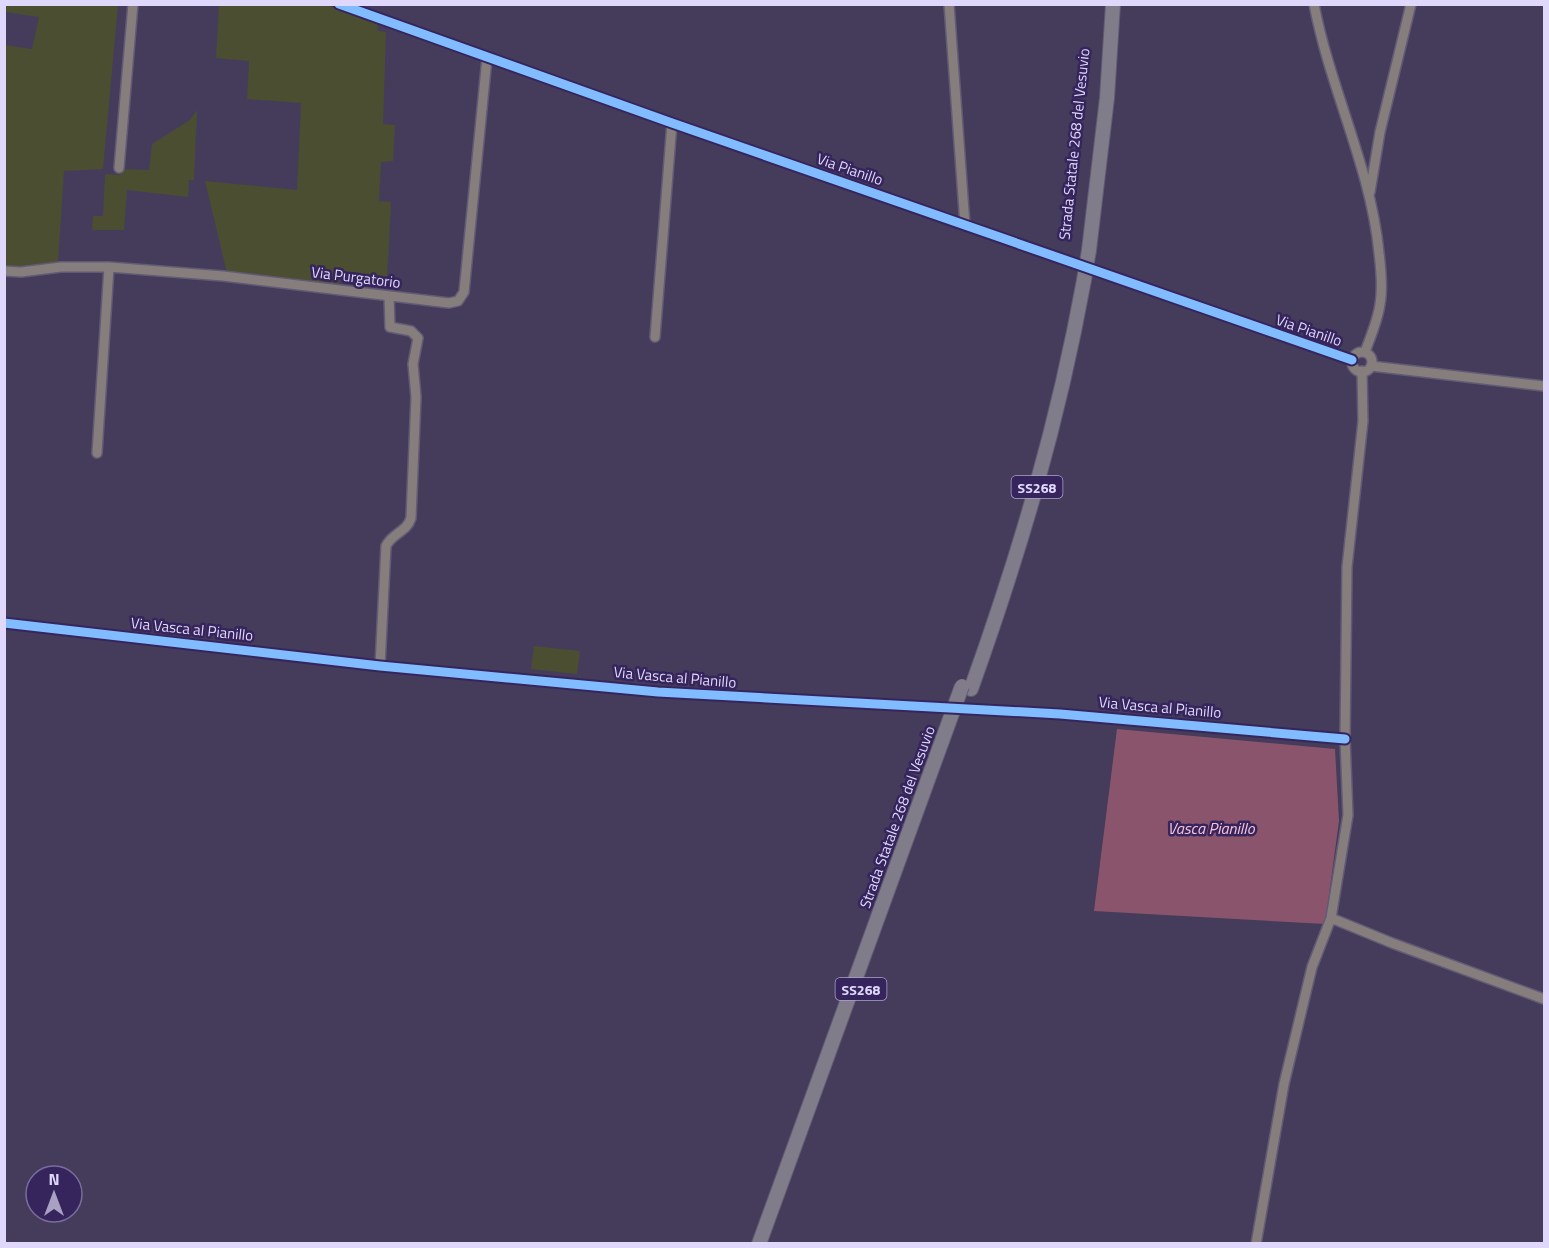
<svg xmlns="http://www.w3.org/2000/svg" width="1549" height="1248" font-family="'Titillium Web',sans-serif">
	<rect width="100%" height="100%" fill="#453c5b"/>
	<path fill="#4b4e31" d="M6 5H118L103 169 64 171 58 263 17 267 5 266 4 45 32 49 39 17 5 12Z
		M219 5H327L377 23 378 31 386 32 383 124 395 125 393 161 381 162 379 201 391 202 387 281 340 279 338 286 227 273 205 181 297 190 301 103 247 99 249 61 216 58Z
		M197 110 194 180H189L188 197 127 190 124 230H92L93 216H103L105 174 120 175 122 169 149 170 152 144 190 120Z
		M534 646 580 651 577 674 531 669Z"/>
	<path fill="#8a556c" d="M1117 729 1335 749 1339 821 1325 924 1094 911Z"/>
	<g fill="none" stroke-linecap="round" stroke-linejoin="round">
		<defs>
			<path id="minor" d="M339 4 672 123 1352 360
				M949 4 965 225
				M1314 4C1330 89 1371 168 1379 253 1381 269 1383 288 1380 304 1378 320 1370 338 1365 352
				M119 168 133 4
				M1370 192 1380 132 1411 4
				M4 271 21 272 61 267H109L223 276 449 303 458 301 464 292 487 58
				M655 337 672 123
				M1352 362a10 10 0 1 1 20 0a10 10 0 1 1-20 0Z
				M1371 366 1544 386
				M97 453 109 267
				M4 623 380 666 658 692 1060 714 1345 739
				M380 666 386 546C392 533 407 532 411 518L416 397 413 364 418 338 411 331 390 327 389 296
				M1331 918 1392 943 1544 999
				M1256 1244 1284 1084 1312 967 1331 918 1348 815 1345 739 1347 567 1363 421 1362 371"/>
			<path id="highway" d="M1089 250 1107 98 1113 4
				M971 689C1020 552 1058 423 1084 280
				M759 1244 942 741"/>
		</defs>
		<use href="#minor" stroke="#625b75" stroke-width="12"/>
		<use href="#highway" stroke="#625b75" stroke-width="16"/>
		<use href="#minor" stroke="#867d7d" stroke-width="9"/>
		<use href="#highway" stroke="#817c89" stroke-width="14"/>
		<defs>
			<path id="highway-bridge" d="M1084 280 1089 250
				M942 741 962 686"/>
		</defs>
		<use href="#highway-bridge" stroke="#625b75" stroke-width="16" stroke-linecap="butt"/>
		<use href="#highway-bridge" stroke="#817c89" stroke-width="14"/>
		<defs>
			<path id="cycleway" d="M339 4 672 123 1352 360
				M4 623 380 666 658 692 1060 714 1345 739"/>
		</defs>
		<use href="#cycleway" stroke="#36245d" stroke-width="13"/>
		<use href="#cycleway" stroke="#80bcff" stroke-width="9"/>
	</g>
	<g text-anchor="middle" dominant-baseline="central" stroke-width="5" stroke-linejoin="round" paint-order="stroke">
		<g fill="#36245d" stroke="#aca2cc" stroke-width="1.5">
			<rect x="1011.5" y="476" width="51" height="22" rx="4.5"/>
			<rect x="835.5" y="978" width="51" height="22" rx="4.5"/>
		</g>
		<g font-size="14" font-weight="bold" fill="#dfd8fb">
			<text x="1037" y="487">SS268</text>
			<text x="861" y="989">SS268</text>
		</g>
		<g font-size="15" fill="#dfd8fb" stroke="#36245d">
			<text transform="translate(1074 144) rotate(-84)">Strada Statale 268 del Vesuvio</text>
			<text transform="translate(850 169) rotate(19)">Via Pianillo</text>
			<text transform="translate(356 277) rotate(7)">Via Purgatorio</text>
			<text transform="translate(1309 330) rotate(19)">Via Pianillo</text>
			<text transform="translate(192 629) rotate(6)">Via Vasca al Pianillo</text>
			<text transform="translate(675 677) rotate(5)">Via Vasca al Pianillo</text>
			<text transform="translate(1160 707) rotate(5)">Via Vasca al Pianillo</text>
			<text transform="translate(897 817) rotate(-70)">Strada Statale 268 del Vesuvio</text>
		</g>
		<g font-size="16" font-style="italic" fill="#fbc4d8" stroke="#36245d">
			<text x="1211" y="828">Vasca Pianillo</text>
		</g>
	</g>
	<rect width="1549" height="1248" fill="none" stroke="#dfd8fb" stroke-width="12"/>
	<g transform="translate(54 1194)"><circle r="28" fill="#36245d" stroke="#7a6c9c" stroke-width="1.5"/>
	<path d="M0-4.5L10 22L0 15L-10 22Z" fill="#a9a1c3"/>
	<text y="-9" font-size="16" font-weight="bold" text-anchor="middle" fill="#dfd8fb">N</text>
	</g>
</svg>
